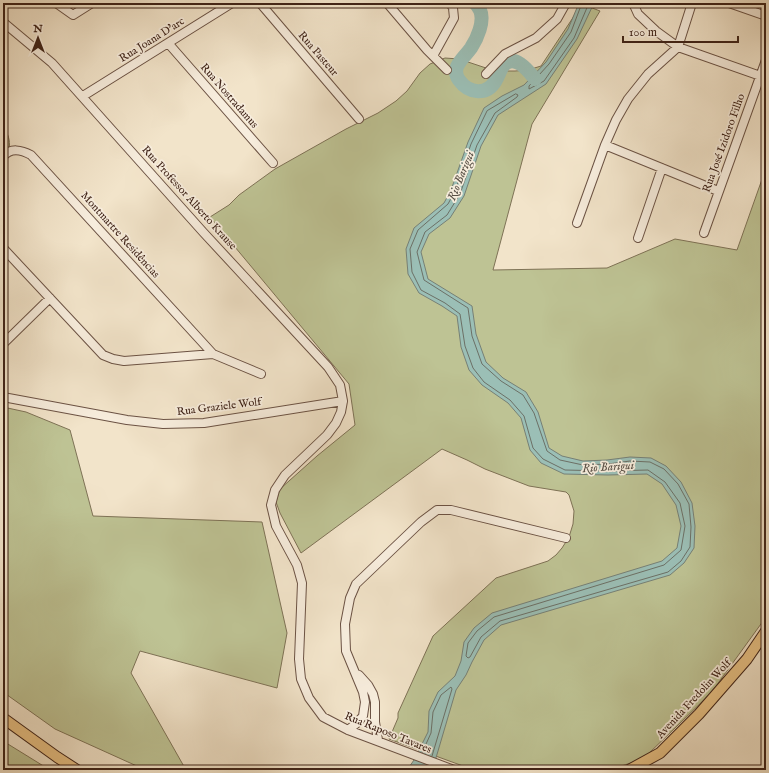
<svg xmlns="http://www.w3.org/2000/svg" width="769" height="773" font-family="'IM FELL English',serif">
	<rect width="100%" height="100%" fill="#f2e4ca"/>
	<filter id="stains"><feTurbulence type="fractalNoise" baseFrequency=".005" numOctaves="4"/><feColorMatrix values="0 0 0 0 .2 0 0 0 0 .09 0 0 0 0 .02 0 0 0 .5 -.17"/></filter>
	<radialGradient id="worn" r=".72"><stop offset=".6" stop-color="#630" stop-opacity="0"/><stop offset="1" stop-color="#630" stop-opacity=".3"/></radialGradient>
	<path fill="#bec394" stroke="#7e7256" d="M582 4 600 11 532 124 493 270 607 268 675 239 737 250 766 168V617L711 693 643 759 609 770H474L389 739 398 718V713L433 636 496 578 548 561 556 555 562 548 569 537 573 524 574 511 569 495 566 492 529 486 485 469 467 460 442 449 301 553 280 513 276 502 280 489 317 456 355 425 349 384 210 217 229 205 239 195 275 169 346 129 378 113 396 101 407 91 420 73 430 64 445 58 459 59 486 68 501 71H515L528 70 541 66Z
		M3 126C14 142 9 153 3 170Z
		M3 407 26 412 70 430 93 516 262 522 287 633 277 688 140 651 131 673 186 770 139 767 55 729 3 692Z
		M3 741 50 770H3Z"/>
	<path fill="#9bbfb6" stroke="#768076" d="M579 3H594L577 39 546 84 498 115 481 146 464 196 450 218 429 234 421 252 428 279 472 306 476 334 486 362 503 378 526 392 538 412 549 448 562 456 583 461 607 460 630 457 651 458 666 466 681 482 692 503 695 526 694 548 684 563 670 575 501 625 484 640 472 662 466 675 456 690 433 768 431 770H407L414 760 428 732 429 711 438 692 455 676 461 661 464 642 474 628 492 613 662 561 677 548 681 526 676 505 662 484 647 474 608 475 564 474 541 463 530 450 521 418 508 403 482 385 469 370 461 347 457 316 442 306 419 293 408 274 406 249 414 228 444 203 451 190 468 142 484 108 502 96 524 85 546 62 568 29Z"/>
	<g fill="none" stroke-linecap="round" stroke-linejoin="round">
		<path stroke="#6c7066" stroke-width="1" d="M582 3 571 32 549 64 529 86V89L544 81 574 38 589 3
			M516 94 518 95 517 97 495 113 477 145 460 194 447 215 425 232 417 252 424 280 468 308 472 336 482 364 501 381 523 395 534 413 547 451 560 460 583 465 608 464 630 461 650 462 664 469 678 484 689 504 691 527 690 547 681 561 668 572 500 621 481 637 470 657 468 658 466 656 468 643 477 631 494 617 664 565 681 550 685 526 680 503 665 482 648 470 608 471 565 470 543 459 533 448 524 416 510 400 484 382 473 368 465 346 460 314 445 303 421 290 412 272 410 249 418 230 448 204 455 191 471 144 487 111Z
			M422 753 431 733 433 712 441 695 451 687 452 689 432 756"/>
		<path stroke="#9bbfb6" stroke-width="14" d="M475 3C477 5 479 8 480 10 485 21 477 39 471 48 464 58 450 67 459 80 469 94 487 96 496 80 499 75 501 67 505 64 516 54 529 72 535 79"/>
		<defs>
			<path id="minor" d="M56 3 73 15 92 3
				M260 3 359 119
				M387 3 427 50 447 70
				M633 3 638 14 656 31 678 47 766 78
				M729 3 766 16
				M3 22 52 63 203 232 328 367 340 385 343 401 341 412 336 423 327 435 285 475 275 490 271 505 276 526 297 565 302 583 299 659 301 679 309 698 323 717 348 730 454 770
				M168 43 273 163
				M433 56 454 18 453 8 450 3
				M486 74 505 54 536 38 557 19 566 3
				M83 96 232 3
				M605 145 718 191
				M3 157C10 147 22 150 31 155L213 354 261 374
				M577 223 605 145 616 120 628 99 648 74 678 47 692 3
				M704 233 766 60
				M638 238 662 168
				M3 248 103 355 113 359 124 361 213 354
				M3 344 50 298
				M3 397 127 420 163 424 204 423 343 401
				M359 675 368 685 373 694 375 702V722L378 740
				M348 730 357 723 363 716 365 702 363 692 346 651 345 624 350 598 356 584 421 522 437 510H451L566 538"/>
			<path id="major" d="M3 718 57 757 77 770
				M629 770 660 753 699 714 747 659 766 631"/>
		</defs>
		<use href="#minor" stroke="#6b5244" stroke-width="10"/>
		<use href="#major" stroke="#3e2217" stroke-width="12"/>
		<use href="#minor" stroke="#f7eddd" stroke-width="8"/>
		<use href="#major" stroke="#e9c285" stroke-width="10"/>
	</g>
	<g text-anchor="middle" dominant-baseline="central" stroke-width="3.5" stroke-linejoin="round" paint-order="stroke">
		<g font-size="11" fill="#3e2217" stroke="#f7eddd">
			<text transform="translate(152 40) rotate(-32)">Rua Joana D'arc</text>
			<text transform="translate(318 54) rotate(49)">Rua Pasteur</text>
			<text transform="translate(229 96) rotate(49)">Rua Nostradamus</text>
			<text transform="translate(724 143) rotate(-70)">Rua José Izidoro Filho</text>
			<text transform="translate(189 198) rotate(48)">Rua Professor Alberto Krause</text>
			<text transform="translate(120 235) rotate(48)">Montmartre Residências</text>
			<text transform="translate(219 407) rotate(-7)">Rua Graziele Wolf</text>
			<text transform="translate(694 699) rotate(-47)">Avenida Fredolin Wolf</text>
			<text transform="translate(388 733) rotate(22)">Rua Raposo Tavares</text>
		</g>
		<g font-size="12" font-style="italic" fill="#5a5147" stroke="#f7eddd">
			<text transform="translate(461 176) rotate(-68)">Rio Barigui</text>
			<text transform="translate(608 467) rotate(-4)">Rio Barigui</text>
		</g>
	</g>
	<rect width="769" height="773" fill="none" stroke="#f2e4ca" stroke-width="16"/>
	<rect x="4" y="4" width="761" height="765" fill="none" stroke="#3e2217" stroke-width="2"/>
	<rect x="8" y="8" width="753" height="757" fill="none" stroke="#3e2217"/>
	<g transform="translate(38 38)" stroke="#f7eddd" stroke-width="3" paint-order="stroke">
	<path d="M0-3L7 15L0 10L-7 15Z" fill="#3e2217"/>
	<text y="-6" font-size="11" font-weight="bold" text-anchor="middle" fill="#3e2217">N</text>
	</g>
	<path d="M623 36v6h115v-6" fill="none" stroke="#3e2217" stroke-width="2"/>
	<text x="629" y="36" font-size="12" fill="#3e2217" stroke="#f7eddd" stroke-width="3" paint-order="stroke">100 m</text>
	<rect width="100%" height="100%" filter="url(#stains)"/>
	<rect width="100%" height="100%" fill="url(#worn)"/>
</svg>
